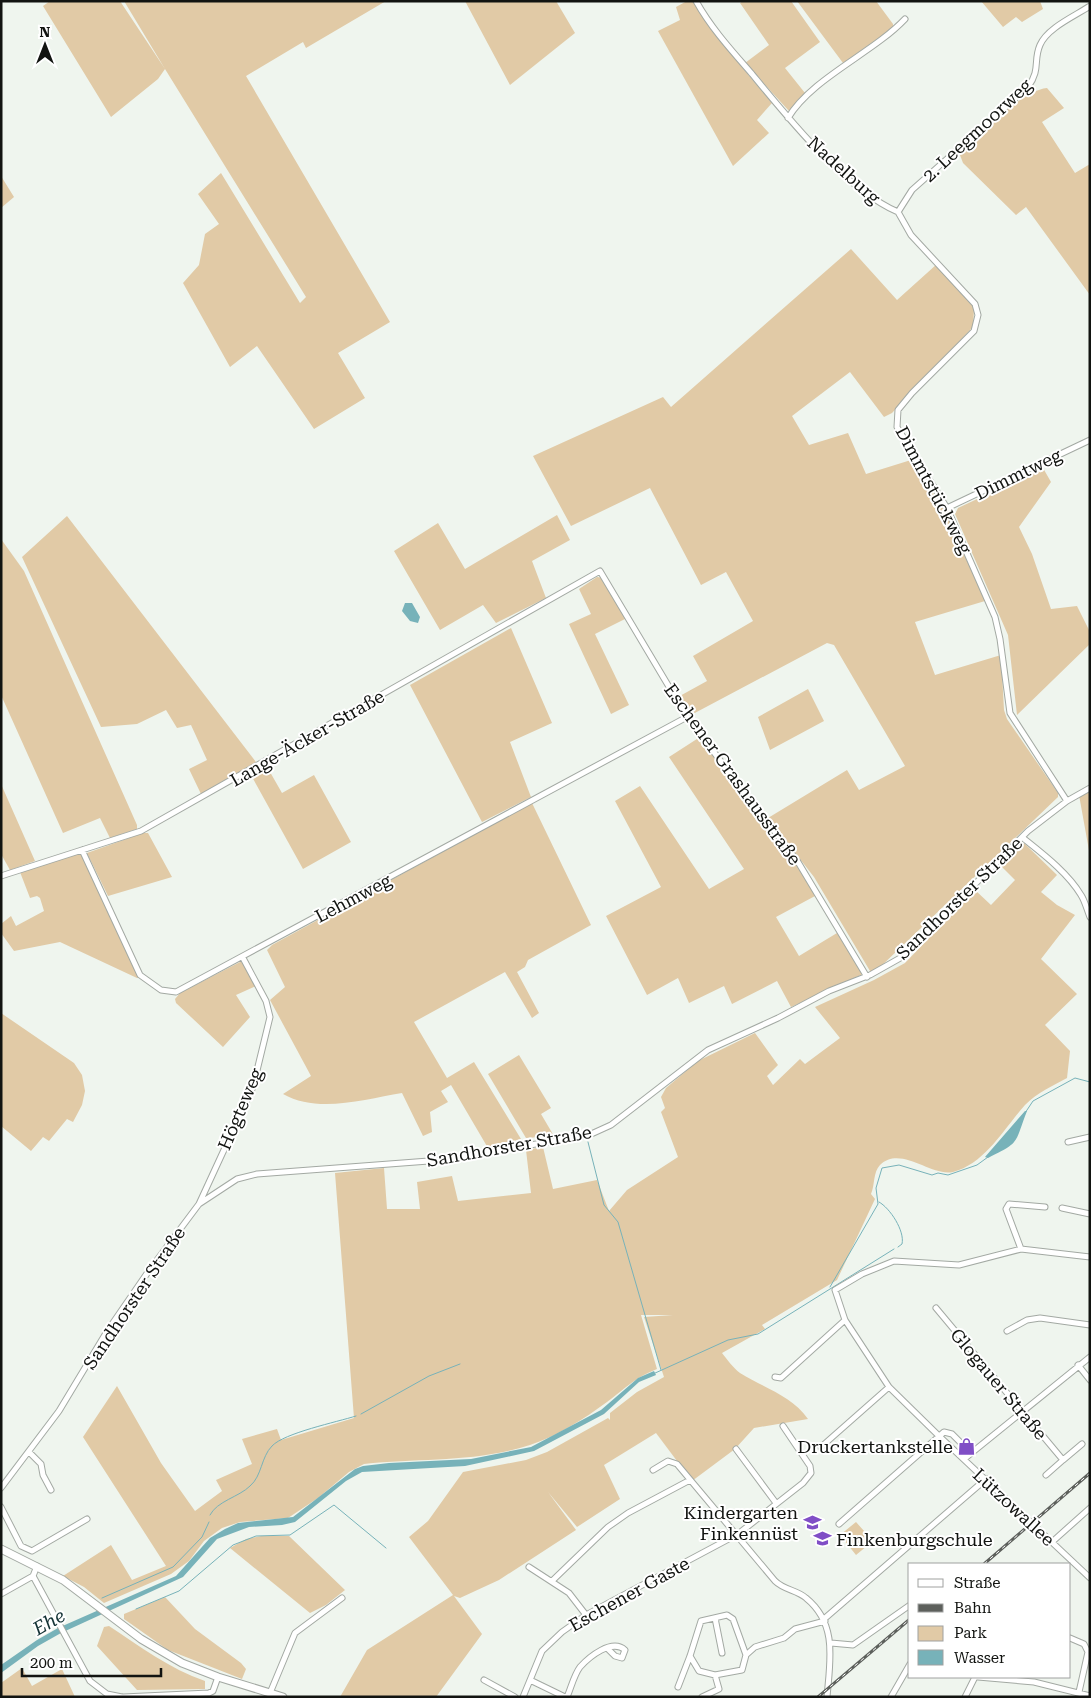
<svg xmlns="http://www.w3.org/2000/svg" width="1091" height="1698" font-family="'Roboto Serif',serif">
	<rect width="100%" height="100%" fill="#eff5ee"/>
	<path fill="#e1caa6" d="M50 1H120L165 69 124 1H386L306 48 303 42 246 76 390 322 338 353 365 398 314 429 257 346 230 367 183 283 199 265 205 234 219 224 198 194 221 173 300 303 306 297 165 69 158 79 111 117 43 6Z
		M465 1H556L575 33 510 85Z
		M687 1H695L712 31 772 103 757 120 769 133 733 166 658 31 680 20 676 7Z
		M743 1H791L820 42 785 68 805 93 789 111 745 63 769 45 740 3Z
		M797 1H876L893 24V28L843 63Z
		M981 1H1040L1043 9 1022 22 1016 17 1003 27Z
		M1047 88 1064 108 1042 122 1075 173 1090 164V295L1026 207 1016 215 963 163 960 155C981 136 1019 91 1047 88Z
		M1 176 14 197 1 208Z
		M851 249 897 300 937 264 971 303 974 310 973 327 892 413 884 417 850 372 792 416 809 445 848 433 866 474 911 460 944 509 985 601 915 622 935 675 1001 655 1004 710 1007 719 1058 793V797L876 971H870L814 877 768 818 847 770 859 790 905 766 834 645 827 643 691 715 678 697 707 681 693 656 753 621 726 572 701 585 650 488 571 526 533 456 663 397 671 407Z
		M1043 468 1051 482 1019 527 1032 554 1051 609 1077 606 1090 632V644L1017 715 1008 635 955 514 958 508Z
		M557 515 570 540 532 561 546 598 496 623 483 605 440 630 394 551 438 523 465 569Z
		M67 516 256 762 201 794 189 769 207 760 191 725 177 728 166 710 137 724 101 727 22 557Z
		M1 539 24 571 137 825V829L110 838 100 818 63 833 1 695Z
		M597 577 604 578 627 618 595 634 629 705 611 714 569 624 591 614 579 589Z
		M511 628 552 723 510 742 531 797 482 822 410 685Z
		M808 689 824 721 770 750 758 717Z
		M700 737 797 864 815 896 776 917 799 956 837 933 863 974 791 1007 777 981 732 1004 724 986 689 1003 678 978 647 995 606 916 661 887 615 801 640 786 709 889 744 869 669 757Z
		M266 765 282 793 314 775 351 842 303 869 251 775Z
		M1 784 35 861 10 870 1 854Z
		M1090 789V856L1079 795Z
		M532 803 591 925 528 960 525 967 517 972 539 1013 532 1018 505 972 414 1022 447 1078 474 1062 521 1139 488 1148 451 1085 441 1091 448 1102 430 1112 432 1132 423 1136 402 1093C365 1099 318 1114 283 1094L311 1076 270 1000 285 987 267 950 272 945Z
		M143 833H148L172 877 108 896 87 853Z
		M1024 843 1057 875 1041 892 1057 905 1075 915 1041 959 1077 994 1045 1025 1070 1051 1067 1078C1052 1086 1037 1093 1025 1105 1004 1128 986 1163 953 1172 931 1177 901 1145 880 1165 873 1172 875 1185 871 1194L875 1199 837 1280 762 1325 765 1329 722 1353C727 1359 733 1368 740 1373 764 1388 792 1396 808 1419L754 1428 735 1449 692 1481 656 1433 604 1465 620 1499 577 1527 548 1492 576 1530 499 1580 460 1598 454 1596 482 1634 436 1697H340L367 1650 453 1595 409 1537 428 1521 463 1472 526 1460 547 1452 608 1418 610 1420V1413L637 1392 664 1377 644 1317 673 1315H641L657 1369C634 1378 626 1388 607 1402 584 1419 557 1436 530 1445 475 1463 420 1458 364 1464L349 1472 318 1498 288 1518 240 1522 222 1528 204 1541 189 1561 171 1574 104 1603 84 1587 63 1576 111 1545 132 1580 166 1566 83 1437 117 1386 161 1463 195 1511 222 1491 216 1480 252 1464 242 1439 277 1429 281 1440 354 1418 335 1173 384 1168 387 1209H420L417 1182 452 1176 458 1201 531 1193 526 1150 543 1147 553 1189 597 1180 609 1211 627 1190 678 1157 661 1112 665 1108 661 1097 666 1088 698 1061 755 1033 778 1065 767 1076 773 1085 800 1059 805 1064 840 1038 815 1007 874 980 905 963 975 890 991 905 1015 880 999 864Z
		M79 853 83 855 140 977 137 978 60 942 14 951 1 933V924L11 916 16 926 44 911 40 898 37 896 30 898 20 872Z
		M242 961 256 986 236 995 250 1017 223 1047 176 1003 175 999 180 993Z
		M1 1013 74 1063 82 1075 85 1091 82 1105 73 1122 67 1119 49 1141 43 1137 31 1151 1 1126Z
		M519 1055 551 1108 541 1114 554 1136 526 1138 488 1074Z
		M856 1522 873 1541 856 1555 840 1535Z
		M261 1536H289L345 1590 326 1605 310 1613 230 1548 246 1539Z
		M165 1597 195 1629 241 1663 246 1669 242 1679 168 1650 124 1619V1614Z
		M109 1626C139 1646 170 1669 205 1681V1689L137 1690 97 1646 104 1627Z
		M22 1668 32 1686 62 1669 75 1697H1V1683Z"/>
	<path fill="#77b2b9" d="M405 603H412L420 617 418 623 410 621 402 611Z
		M1025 1111H1027C1014 1144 1021 1142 988 1158L985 1157Z
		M654 1371 656 1375 639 1382 604 1414 534 1451 465 1466 362 1472 346 1481 295 1522 282 1525 249 1527 217 1539 183 1577 61 1633 38 1646 1 1673V1665L37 1640 58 1628 176 1576 210 1538 225 1529 238 1523 293 1517 355 1469 363 1466 389 1463 471 1459 531 1447 601 1410 638 1378Z"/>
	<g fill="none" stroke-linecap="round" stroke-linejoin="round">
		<path stroke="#77b2b9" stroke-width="1" d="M1025 1113 1033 1101 1075 1078 1090 1082
			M588 1142 604 1205 618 1222 661 1370
			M879 1202C890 1208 905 1231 902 1244L898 1247
			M830 1287 878 1204 876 1188 882 1168 899 1165 932 1175 938 1173 948 1175 977 1165 988 1157
			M653 1374 728 1340 758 1334 894 1249
			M361 1414 429 1376 460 1364
			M210 1515C217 1501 239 1497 250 1486 262 1476 261 1457 272 1446 284 1433 337 1422 356 1416
			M102 1598 173 1567 202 1537 209 1522
			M136 1609 179 1591 233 1545 256 1536 290 1535 334 1505 386 1548"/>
		<defs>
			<path id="street" d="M696 1C711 28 732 51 752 74 789 119 845 189 898 212L911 235 975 304 978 315 974 331 912 393 898 410 897 427 947 508 995 617 1000 639 1010 713 1067 801
				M788 118C812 78 873 53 905 19
				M898 212 912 190 1028 87C1041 69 1033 61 1040 45 1047 28 1075 16 1090 6
				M947 508 1090 440
				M1023 838C1043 854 1068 873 1081 895 1085 901 1087 910 1090 917
				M82 850 140 975 161 990 176 992 687 717
				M1 876 141 831 600 571 687 717 798 862 867 977
				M1068 1142 1090 1137
				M199 1204 253 1087 270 1017 266 1001 243 958
				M1062 1208 1090 1214
				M1021 1249 1006 1209 1009 1204 1045 1207
				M1090 1257 1021 1249 959 1265 894 1261 862 1274 835 1290 845 1320 889 1387 939 1436 1090 1578
				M936 1308 1063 1460 1046 1475
				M1007 1331 1027 1320 1040 1318 1090 1325
				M1078 1365 1090 1380
				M775 1377 781 1378 845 1320
				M736 1449 776 1503
				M823 1451 821 1447 889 1387
				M29 1452 41 1464 43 1475 51 1490
				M964 1459 1090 1357
				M1063 1460 1082 1444
				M653 1470 668 1461 677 1464 775 1581C784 1590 797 1590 806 1598 838 1624 830 1661 827 1697
				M1 1488 59 1411 106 1333 148 1272 199 1204 237 1179 257 1174 442 1160 589 1135 611 1125 708 1050 778 1018 829 991 870 975 902 957 1028 831 1067 801 1090 788
				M1 1507 21 1546 32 1551 87 1519
				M839 1524 944 1432 952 1434 970 1452
				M1052 1542 1090 1508
				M529 1567 569 1593 586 1615
				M33 1576 90 1681 107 1694 122 1697
				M552 1581 608 1527 628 1513 690 1480
				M1 1594 33 1576 37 1566
				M715 1618 722 1653
				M824 1619 986 1479
				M1070 1638 1084 1644 1088 1652 1079 1692
				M831 1643 853 1645 910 1605
				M690 1656 699 1671 715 1675 742 1670 746 1655
				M978 1677 1034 1682 1090 1696
				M484 1680 515 1697
				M530 1680 565 1697
				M678 1687 690 1656 701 1621 727 1615 733 1619 746 1655 755 1647 784 1638 795 1629 825 1621
				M270 1693 295 1633 342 1598
				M123 1697 209 1693 213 1691 218 1677
				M523 1697 542 1651 562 1632 586 1615 738 1534 803 1483 811 1473 810 1466 783 1426
				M567 1697C571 1688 574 1675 580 1667 589 1657 612 1638 625 1650L622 1658 615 1656 607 1648
				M702 1697 719 1689 715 1675
				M891 1697 910 1664
				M965 1697 975 1677"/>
			<path id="secondary" d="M1 1549 63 1580 141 1639 182 1663 218 1677 283 1697"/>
		</defs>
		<use href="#street" stroke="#a3a9a3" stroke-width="7"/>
		<use href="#secondary" stroke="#a3a9a3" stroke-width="9"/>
		<use href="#street" stroke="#fff" stroke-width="5"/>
		<use href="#secondary" stroke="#fff" stroke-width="7"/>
		<defs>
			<path id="rail" d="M984 1564 1090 1473
				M818 1697 910 1619"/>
		</defs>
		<use href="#rail" stroke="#5d605c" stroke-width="3"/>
		<use href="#rail" stroke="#fff" stroke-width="1" stroke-dasharray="4" stroke-linecap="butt"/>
	</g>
	<defs>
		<symbol id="shop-bare" viewBox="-9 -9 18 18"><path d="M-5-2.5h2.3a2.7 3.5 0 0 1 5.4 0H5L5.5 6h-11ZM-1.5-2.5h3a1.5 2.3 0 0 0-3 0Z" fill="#804ec6" stroke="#fff" stroke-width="2.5" paint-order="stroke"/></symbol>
		<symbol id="school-bare" viewBox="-9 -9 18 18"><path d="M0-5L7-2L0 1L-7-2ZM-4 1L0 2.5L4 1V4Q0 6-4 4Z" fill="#804ec6" stroke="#fff" stroke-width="2.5" paint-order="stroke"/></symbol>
	</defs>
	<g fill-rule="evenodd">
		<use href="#shop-bare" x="954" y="1434" width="25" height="25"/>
		<use href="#school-bare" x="800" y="1510" width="25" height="25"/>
		<use href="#school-bare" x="810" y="1526" width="25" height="25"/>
	</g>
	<g text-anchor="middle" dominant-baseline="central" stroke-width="4" stroke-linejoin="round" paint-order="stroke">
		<g font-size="18" fill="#121411" stroke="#fff">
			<text transform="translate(977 130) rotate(-43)">2. Leegmoorweg</text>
			<text transform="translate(844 170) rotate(42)">Nadelburg</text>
			<text transform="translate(1018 474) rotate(-26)">Dimmtweg</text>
			<text transform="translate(934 490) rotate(62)">Dimmtstückweg</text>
			<text transform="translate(307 738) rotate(-30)">Lange-Äcker-Straße</text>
			<text transform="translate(733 774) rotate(54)">Eschener Grashausstraße</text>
			<text transform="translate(353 898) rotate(-28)">Lehmweg</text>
			<text transform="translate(959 898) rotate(-44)">Sandhorster Straße</text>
			<text transform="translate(240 1109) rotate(-67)">Högteweg</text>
			<text transform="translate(509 1146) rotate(-10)">Sandhorster Straße</text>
			<text transform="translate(134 1298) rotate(-56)">Sandhorster Straße</text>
			<text transform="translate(999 1384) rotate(50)">Glogauer Straße</text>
			<text transform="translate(1014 1507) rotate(43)">Lützowallee</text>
			<text transform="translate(629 1594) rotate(-29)">Eschener Gaste</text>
		</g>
		<g font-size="18" fill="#121411" stroke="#fff" text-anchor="end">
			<text x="953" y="1446">Druckertankstelle</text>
			<text x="798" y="1512">Kindergarten<tspan x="798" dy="21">Finkennüst</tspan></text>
			<text x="836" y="1539" text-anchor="start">Finkenburgschule</text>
		</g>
		<g font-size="19" font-style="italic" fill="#133235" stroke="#fff">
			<text transform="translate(49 1622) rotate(-30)">Ehe</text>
		</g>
	</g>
	<rect width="1091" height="1698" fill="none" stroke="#121411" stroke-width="5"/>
	<rect x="908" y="1563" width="162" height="115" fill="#ffffff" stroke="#a0a1a0"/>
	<rect x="918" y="1579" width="25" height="8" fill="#ffffff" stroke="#a0a1a0"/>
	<text x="954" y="1588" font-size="15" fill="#121411">Straße</text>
	<rect x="918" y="1604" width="25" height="8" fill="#5d605c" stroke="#a0a1a0"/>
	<text x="954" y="1613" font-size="15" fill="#121411">Bahn</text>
	<rect x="918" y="1626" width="25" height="15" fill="#e1caa6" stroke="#a0a1a0"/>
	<text x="954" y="1638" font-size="15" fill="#121411">Park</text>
	<rect x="918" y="1650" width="25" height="15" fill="#77b2b9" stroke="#a0a1a0"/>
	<text x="954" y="1663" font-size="15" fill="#121411">Wasser</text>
	<g transform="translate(45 45)" stroke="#ffffff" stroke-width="4" paint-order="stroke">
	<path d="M0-4L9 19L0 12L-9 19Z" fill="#121411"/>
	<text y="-8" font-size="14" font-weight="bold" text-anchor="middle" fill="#121411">N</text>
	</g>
	<path d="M22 1668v8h139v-8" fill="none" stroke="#121411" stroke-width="2.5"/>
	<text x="30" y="1668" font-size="15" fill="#121411" stroke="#ffffff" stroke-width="4" paint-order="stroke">200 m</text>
</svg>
